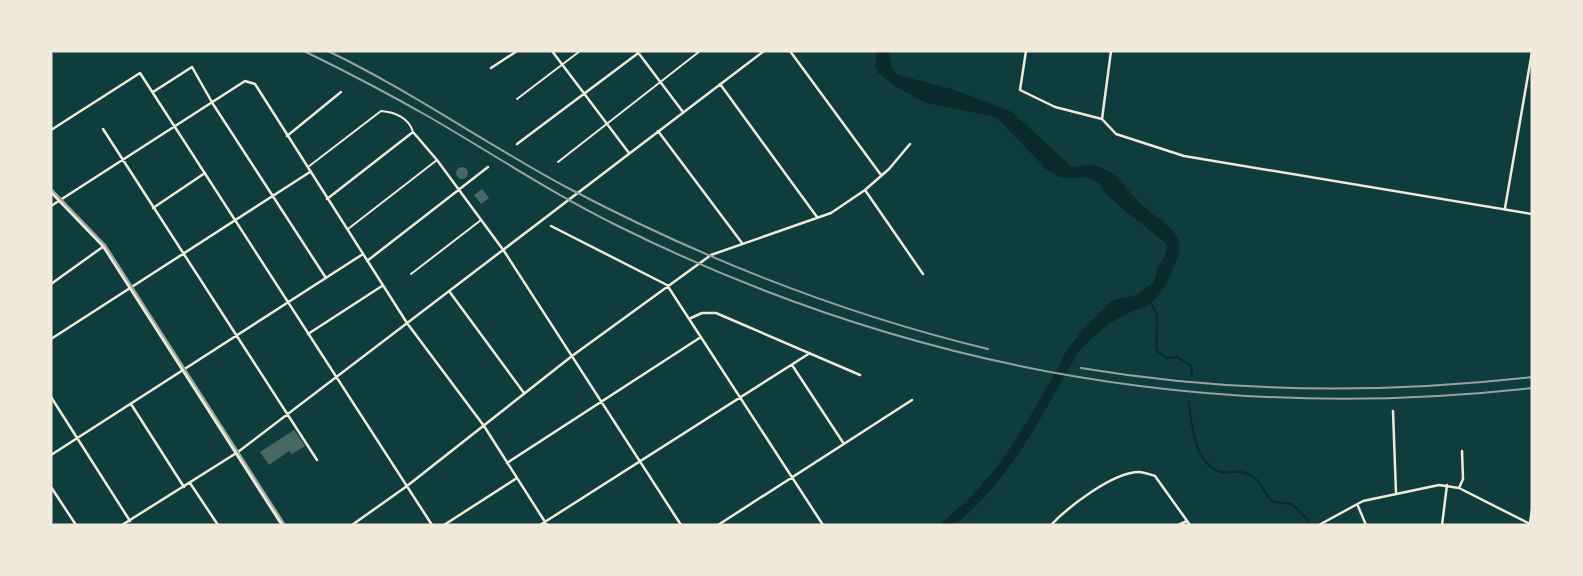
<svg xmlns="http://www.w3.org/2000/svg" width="1583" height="576" font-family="Overpass,sans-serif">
	<rect width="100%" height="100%" fill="#0f3d3e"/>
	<path fill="#0a2a2b" d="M877 51H888L892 68 898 75 955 90 1012 112 1072 167C1079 168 1085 163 1092 165 1121 170 1129 196 1149 211 1179 234 1188 240 1170 276 1166 286 1156 300 1147 306 1144 308 1137 309 1133 311 1108 321 1087 341 1071 361L1061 359 1082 330 1113 300 1134 296 1154 282 1158 266 1164 258 1167 248 1166 243 1130 215 1106 194 1099 183 1086 177 1067 178 1057 176 1046 169 996 117 926 103 898 88 878 73 875 67Z"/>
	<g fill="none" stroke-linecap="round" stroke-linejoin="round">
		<path stroke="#0a2a2b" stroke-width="2" d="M1151 304C1163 318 1154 334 1157 351L1167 358 1177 357 1191 365 1192 376
			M1189 401C1191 424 1195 465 1221 472 1230 474 1238 469 1248 474 1261 479 1263 493 1273 502L1292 504 1309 521"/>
		<path stroke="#0a2a2b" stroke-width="10" d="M946 525C1006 481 1038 411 1075 348"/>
	</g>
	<path fill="#486865" d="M456 173a6 6 0 1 1 12 0a6 6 0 1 1-12 0Z
		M482 189 489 198 481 204 474 195Z
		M294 430 305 446 292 454 289 451 269 465 260 452Z"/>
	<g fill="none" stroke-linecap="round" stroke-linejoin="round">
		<path stroke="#f1e9da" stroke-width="2" d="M517 99 580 51
			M558 162 700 51
			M308 167 381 111C395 112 409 118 413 132
			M348 229 437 160
			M411 274 481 220"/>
		<path stroke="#f1e9da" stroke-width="2.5" d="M552 51 629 153
			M637 51 683 112
			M790 51 881 175
			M1026 51 1020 90 1055 107 1102 119 1116 134 1184 156 1532 214
			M491 68 517 51
			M720 84 817 217
			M153 92 192 67 213 104 326 278
			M1102 119 1111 51
			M103 129 317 460
			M51 130 140 73 432 525
			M658 131 742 243
			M287 136 341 92
			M517 144 641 51
			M865 190 923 274
			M327 199 413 132 437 160 504 251 681 525
			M51 206 245 81 255 84 407 323 484 426 547 525
			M153 208 205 173
			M1505 208 1532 52
			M551 226 667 285 823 525
			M367 261 488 167
			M51 284 104 246
			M449 291 524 393
			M691 318 702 313H716L860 375
			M308 334 382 286
			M51 339 310 172
			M792 365 844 444
			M51 397 130 521
			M131 404 184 487
			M1393 411 1396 493
			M51 455 363 254
			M507 463 701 337
			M190 483 218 525
			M51 487 76 525
			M1459 488 1463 479 1462 451
			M1358 506 1366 525
			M1530 523 1532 510
			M122 525 238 452 764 51
			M352 525 407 486 572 356 711 255 831 213 865 190 889 169 910 144
			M444 525 517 478
			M540 525 810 353
			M718 525 912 400
			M1051 525C1068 507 1113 472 1139 472 1144 472 1151 475 1155 476L1190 525
			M1178 525 1187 521
			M1319 525 1363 501 1439 485 1459 488 1532 525
			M1442 525 1447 485"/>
		<path stroke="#f1e9da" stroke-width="4.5" d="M51 191 104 246 283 525"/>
		<path stroke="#97a49c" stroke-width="2" d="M51 189 105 245 285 525"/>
		<path stroke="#97a49c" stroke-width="2" d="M304 51C347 72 389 94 431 118 493 154 553 194 618 226 908 370 1211 424 1532 388
			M328 51C411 91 486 144 568 188 703 259 839 313 988 349
			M1081 368C1230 393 1382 394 1532 377"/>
	</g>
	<rect width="1583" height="576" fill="none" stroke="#f1e9da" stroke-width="105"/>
</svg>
